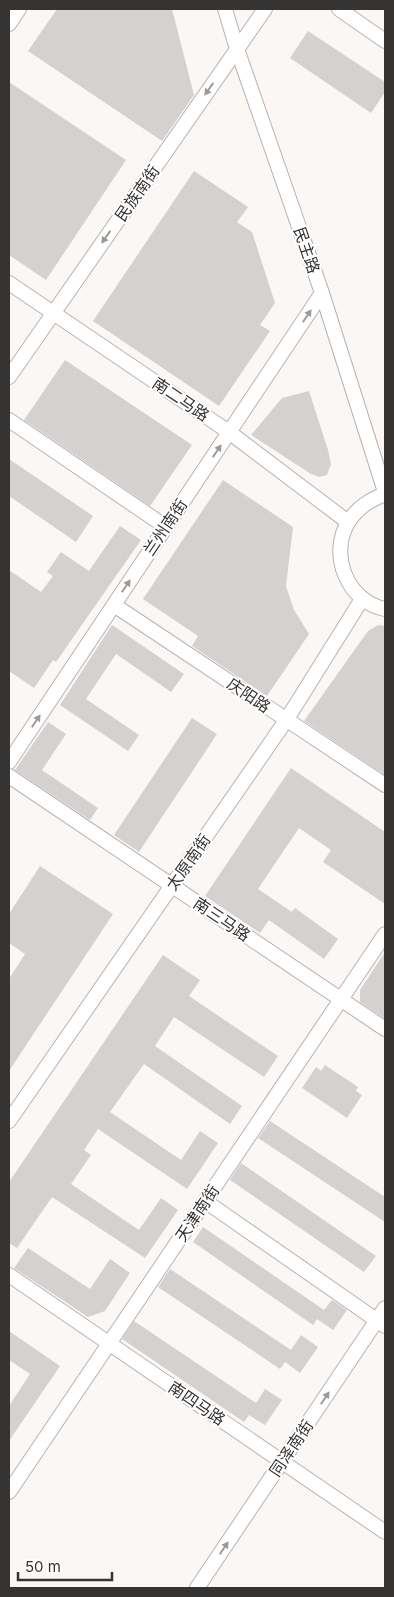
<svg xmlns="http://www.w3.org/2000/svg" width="394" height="1597" font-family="Inter,'Noto Sans SC',sans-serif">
	<rect width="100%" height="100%" fill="#fbf7f5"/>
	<path fill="#d5d1d0" d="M57 9H172L194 95 162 141 28 51Z
		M308 31 385 82V92L371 113 290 58Z
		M9 82 126 160 46 280 9 255Z
		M194 171 248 207 237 222 252 232 275 303 260 325 270 331 219 406 93 321Z
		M65 360 192 445 150 506 24 420Z
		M309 391 328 450 331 464 327 475 319 477 311 474 251 435 282 398Z
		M9 459 93 516 76 542 9 496Z
		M223 480 293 527 286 586 294 610 309 634 267 696 192 646 198 636 143 599Z
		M120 526 141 540 56 662 53 660 34 688 9 671V570L41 592 53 576 47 572 61 552 89 571Z
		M112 625 184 674 171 692 116 654 86 699 139 735 128 751 60 705Z
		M378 625 385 626V775L304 721 368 631Z
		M192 718 217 734 139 852 114 835Z
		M48 722 66 734 42 770 98 808 90 820 15 770Z
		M291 768 385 832V904L323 862 331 850 299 828 258 889 292 912 295 908 338 939 324 959 269 920 260 933 205 896Z
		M40 866 113 914 9 1071V979L25 954 9 943V914Z
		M385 952V1019L360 1002V990Z
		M163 955 200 980 189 996 278 1056 264 1077 174 1017 155 1046 242 1106 230 1124 144 1064 110 1112 181 1160 200 1131 218 1143 187 1189 98 1129 84 1150 91 1155 71 1184 139 1230 161 1198 178 1210 145 1258 52 1197 17 1248 9 1243V1182Z
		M325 1065 358 1087 356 1091 362 1095 347 1118 302 1088 316 1067 321 1071Z
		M270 1121 385 1197V1222L258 1138Z
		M241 1163 376 1256 364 1272 230 1180Z
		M203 1227 324 1310 332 1300 347 1310 333 1330 317 1319 313 1325 193 1242Z
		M28 1248 90 1289 110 1259 130 1273 105 1311 88 1317 14 1268Z
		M170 1269 291 1350 301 1335 318 1347 300 1373 285 1362 280 1369 158 1287Z
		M134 1321 256 1403 265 1389 282 1400 265 1425 249 1415 244 1422 122 1339Z
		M9 1331 60 1366 9 1441V1406L30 1374 9 1360Z"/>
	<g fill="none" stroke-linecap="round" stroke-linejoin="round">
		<defs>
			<path id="minor" d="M225 9 237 49 322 293 385 492
				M339 9 385 41
				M9 24 19 9
				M9 283 229 432 348 522
				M9 377 265 9
				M9 420 166 527
				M385 494C370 500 358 507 349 521 328 553 347 602 385 609
				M114 605 385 785
				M9 762 322 293
				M9 776 385 1029
				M9 1121 287 719 362 599
				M205 1201 385 1326
				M9 1275 385 1532
				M9 1492 385 934
				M197 1588 385 1308"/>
		</defs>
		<use href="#minor" stroke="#b7b3b2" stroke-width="16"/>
		<use href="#minor" stroke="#fff" stroke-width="14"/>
	</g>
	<defs><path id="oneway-solid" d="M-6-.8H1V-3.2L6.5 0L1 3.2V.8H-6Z" transform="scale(1.25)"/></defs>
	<g fill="#9a9a99">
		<use href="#oneway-solid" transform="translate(209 89) rotate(125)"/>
		<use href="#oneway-solid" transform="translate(106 237) rotate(125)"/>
		<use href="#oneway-solid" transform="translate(307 316) rotate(-56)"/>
		<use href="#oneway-solid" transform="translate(217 451) rotate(-56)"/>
		<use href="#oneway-solid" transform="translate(126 586) rotate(-56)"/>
		<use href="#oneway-solid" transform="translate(36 721) rotate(-56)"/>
		<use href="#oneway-solid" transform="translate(325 1398) rotate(-56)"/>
		<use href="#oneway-solid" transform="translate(224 1548) rotate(-56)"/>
	</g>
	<g text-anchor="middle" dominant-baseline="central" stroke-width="4" stroke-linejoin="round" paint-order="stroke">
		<g font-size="16" fill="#353433" stroke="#fff">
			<text transform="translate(137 193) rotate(-55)">民族南街</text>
			<text transform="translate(307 250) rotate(71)">民主路</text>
			<text transform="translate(181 399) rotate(34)">南二马路</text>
			<text transform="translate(165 527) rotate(-56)">兰州南街</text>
			<text transform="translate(249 695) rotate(34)">庆阳路</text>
			<text transform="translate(188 862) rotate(-55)">太原南街</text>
			<text transform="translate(222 919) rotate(34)">南三马路</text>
			<text transform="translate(197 1213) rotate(-56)">天津南街</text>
			<text transform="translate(197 1403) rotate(34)">南四马路</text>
			<text transform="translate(291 1448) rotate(-56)">同泽南街</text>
		</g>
	</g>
	<rect width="394" height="1597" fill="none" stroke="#353433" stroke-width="20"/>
	<path d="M18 1572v8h94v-8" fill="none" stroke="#353433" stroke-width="2.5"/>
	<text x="25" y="1572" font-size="15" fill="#353433" stroke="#ffffff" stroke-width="4" paint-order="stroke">50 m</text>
</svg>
